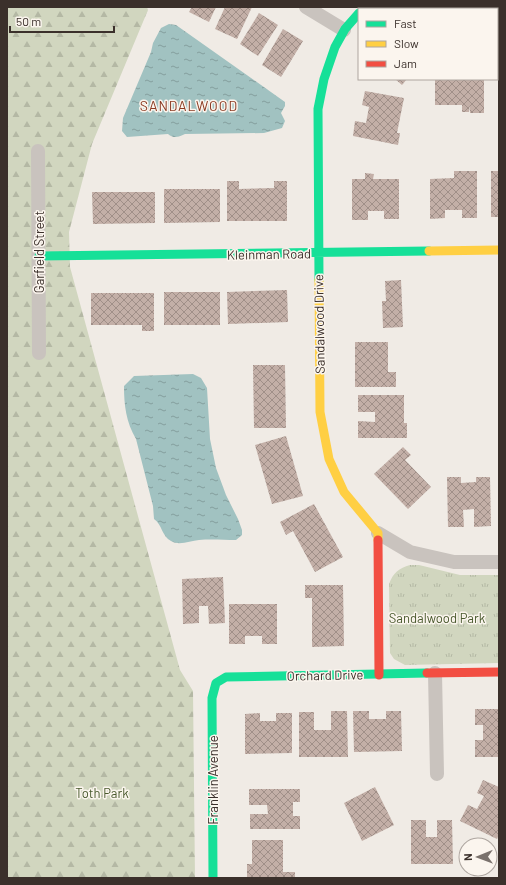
<svg xmlns="http://www.w3.org/2000/svg" width="506" height="885" font-family="Barlow,sans-serif">
	<defs>
		<pattern id="grass-tufts" width="24" height="20" patternUnits="userSpaceOnUse"><rect width="24" height="20" fill="#d1d6bf"/><path d="M3 7l-1-3M5 7V3M7 7l1-3M15 17l-1-3M17 17v-4M19 17l1-3" fill="none" stroke="#b4b8a4"/></pattern>
		<pattern id="forest-firs" width="22" height="20" patternUnits="userSpaceOnUse"><rect width="22" height="20" fill="#d1d6bf"/><path d="M5 1l3.5 6h-7zM16 11l3.5 6h-7z" fill="#b4b8a4"/></pattern>
		<pattern id="water-ripples" width="26" height="14" patternUnits="userSpaceOnUse"><rect width="26" height="14" fill="#a1c2c1"/><path d="M2 4q2-2 4 0t4 0M15 11q2-2 4 0t4 0" fill="none" stroke="#849e9d"/></pattern>
		<pattern id="building-cross-hatch" width="8" height="8" patternUnits="userSpaceOnUse"><rect width="8" height="8" fill="#c3afa7"/><path d="M0 0l8 8M0 8l8-8" fill="none" stroke="#a08f88"/></pattern>
	</defs>
	<rect width="100%" height="100%" fill="#f0ebe5"/>
	<path fill="url(#grass-tufts)" d="M410 565H419L460 575H499V663L405 665 394 659 390 653 389 584C393 573 399 568 410 565Z"/>
	<path fill="url(#forest-firs)" d="M7 7H147L148 10 92 144 69 232 70 267 180 670 193 691 195 878H7Z"/>
	<path fill="url(#water-ripples)" d="M169 24 176 25 285 102V106L281 113 285 121 282 128 264 133 185 134C178 137 174 139 168 134L127 137 122 131 123 118 151 52 153 43 161 28Z
		M193 374 201 378 207 388 210 439 216 468 226 495 238 519 242 530V535L236 540C224 540 211 539 199 540 190 541 179 546 171 541 162 537 162 524 154 519L153 506 136 439C126 422 124 405 124 386L134 376Z"/>
	<path fill="url(#building-cross-hatch)" d="M192 7H216L209 22 189 12Z
		M225 7H252L237 39 215 29Z
		M259 13 278 25 258 56 240 44Z
		M283 29 303 41 281 77 262 65Z
		M395 79H407L402 85Z
		M435 79H484V113H470V106L469 112H462V105H435Z
		M365 91 404 98 397 133H400L398 145 353 136 355 121 366 123 369 107 362 105Z
		M454 171H477V218H462V210H445V218L430 219V179L454 178Z
		M491 171H499V217H491Z
		M365 173 374 174 373 179H399V219H384V211H368V220H352V179H365Z
		M227 181H239V189L274 188V181H287V221H227Z
		M164 189H220V222L164 223Z
		M92 192H155V223L93 224Z
		M401 280 403 327 383 328 382 301H386L385 281Z
		M287 290 288 322 228 324 227 292Z
		M164 292H220V325H164Z
		M91 293H154V331H142V325H91Z
		M355 342H388V372H396V387H355Z
		M253 365H285L286 428H254Z
		M358 395H404V423H407V438H358V421L375 422V412H358Z
		M286 436 303 496 272 504 255 445Z
		M403 447 411 455 405 460 431 487 408 509 374 474Z
		M447 477H461V483L476 482V477H490L491 526 474 527V509L463 510 464 527H448Z
		M314 504 343 557 315 572 293 531 286 535 280 522Z
		M223 577 225 623 209 624 208 606H199V623L183 624 182 579Z
		M305 585H343L344 646 312 647V598H305Z
		M229 604H277V644H262V636H245V644H229Z
		M475 709H499V757H475V740H483V725H475Z
		M331 711H347L348 757H299V712H314V730H331Z
		M353 711H369V719H386V711H401L402 751 354 752Z
		M260 713V721H276V713H292V753L245 754V714Z
		M483 780 499 787V835L497 839 460 821 468 805 477 809 484 796 477 793Z
		M375 787 394 825 362 841 344 803Z
		M249 789H300V802H293V816H300V829H250V814H268L267 805H249Z
		M411 820H426V837H437V820H452L453 864H411Z
		M252 840H283V872H295V878H247V864H252Z"/>
	<g fill="none" stroke-linecap="round" stroke-linejoin="round">
		<path stroke="#c9c3be" stroke-width="14" d="M306 7 344 30
			M444 7 445 9
			M478 7V9
			M38 151 39 353
			M378 533 410 552 454 562H499
			M435 673 437 774"/>
		<path stroke="#16e098" stroke-width="9" d="M39 256 429 251
			M319 280 318 109 324 79 335 47 345 29 359 13
			M213 878 212 698 216 683 226 677 427 673"/>
		<path stroke="#ffcf43" stroke-width="9" d="M429 251 499 250
			M319 280 320 412 329 459 344 492 378 533V540"/>
		<path stroke="#f24e42" stroke-width="9" d="M378 540 379 675
			M427 673 499 672"/>
	</g>
	<g text-anchor="middle" dominant-baseline="central" stroke-width="3" stroke-linejoin="round" paint-order="stroke">
		<g font-size="13" fill="#3b302b" stroke="#fbf5ee">
			<text transform="translate(39 252) rotate(-90)">Garfield Street</text>
			<text transform="translate(269 254) rotate(-1)">Kleinman Road</text>
			<text transform="translate(319 324) rotate(-91)">Sandalwood Drive</text>
			<text transform="translate(325 675) rotate(-1)">Orchard Drive</text>
			<text transform="translate(213 780) rotate(-90)">Franklin Avenue</text>
		</g>
		<g font-size="13" fill="#4a5a2e" stroke="#fbf5ee">
			<text x="437" y="618">Sandalwood Park</text>
			<text x="102" y="793">Toth Park</text>
		</g>
		<g font-size="14" letter-spacing="1" fill="#8c3b22" stroke="#fbf5ee">
			<text x="189" y="105">SANDALWOOD</text>
		</g>
	</g>
	<rect width="506" height="885" fill="none" stroke="#3b302b" stroke-width="16"/>
	<rect x="358" y="8" width="140" height="72" fill="#fbf5ee" stroke="#aea6a0"/>
	<rect x="366" y="21" width="20" height="6" fill="#16e098" stroke="#aea6a0"/>
	<text x="394" y="28" font-size="12" fill="#3b302b">Fast</text>
	<rect x="366" y="41" width="20" height="6" fill="#ffcf43" stroke="#aea6a0"/>
	<text x="394" y="48" font-size="12" fill="#3b302b">Slow</text>
	<rect x="366" y="61" width="20" height="6" fill="#f24e42" stroke="#aea6a0"/>
	<text x="394" y="68" font-size="12" fill="#3b302b">Jam</text>
	<g transform="translate(478 857) rotate(269)"><circle r="19" fill="#fbf5ee" stroke="#aea6a0"/>
	<path d="M0-3L7 15L0 10L-7 15Z" fill="#7a716c"/>
	<text y="-6" font-size="11" font-weight="bold" text-anchor="middle" fill="#3b302b">N</text>
	</g>
	<path d="M10 26v6h104v-6" fill="none" stroke="#3b302b" stroke-width="2"/>
	<text x="16" y="26" font-size="12" fill="#3b302b" stroke="#fbf5ee" stroke-width="3" paint-order="stroke">50 m</text>
</svg>
